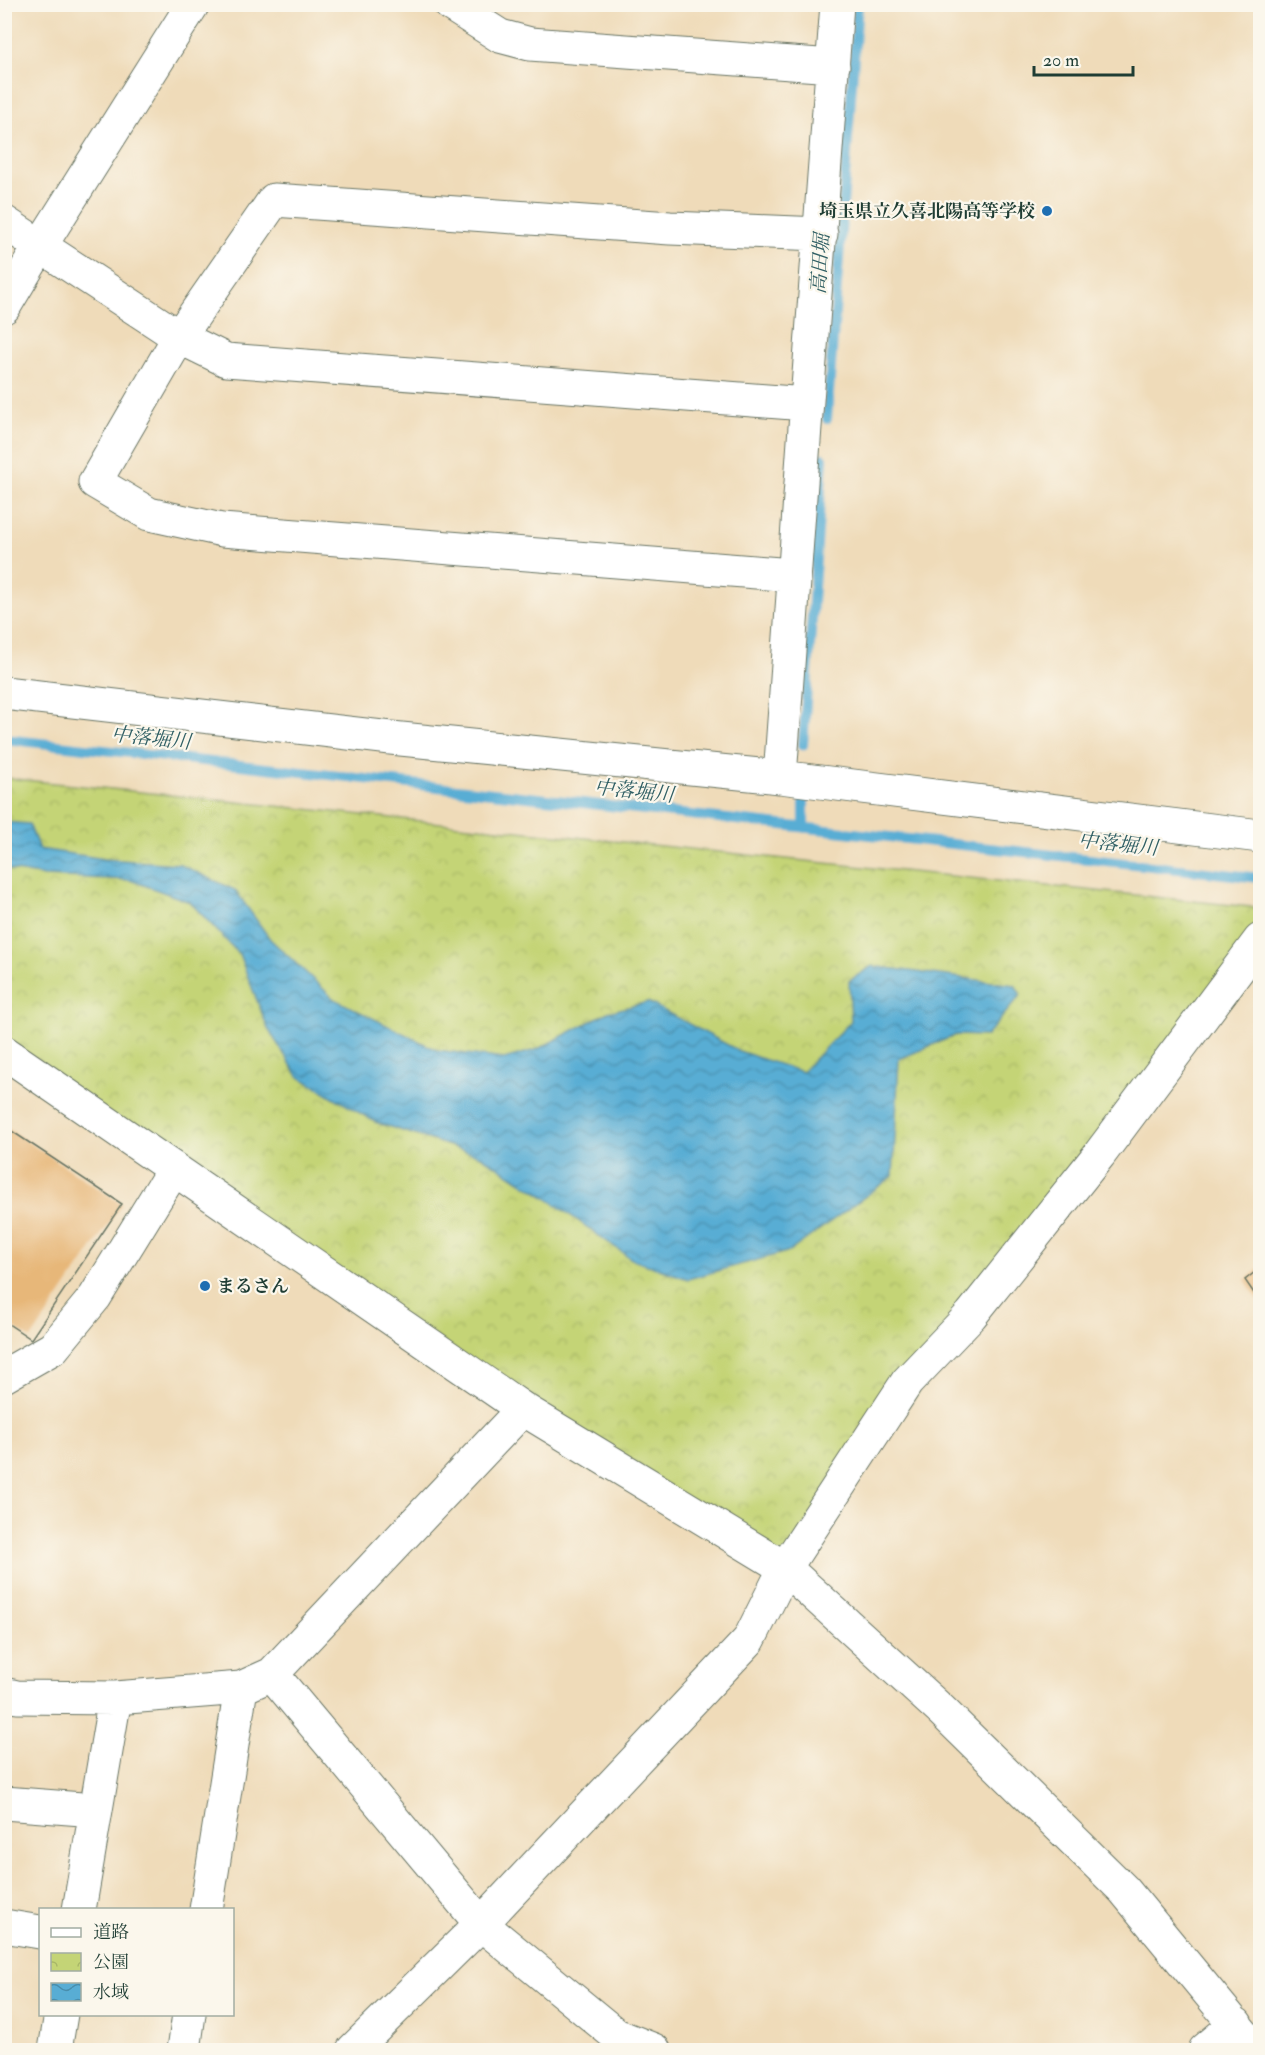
<svg xmlns="http://www.w3.org/2000/svg" width="1265" height="2055" font-family="'IM FELL Double Pica','Noto Serif JP',serif">
	<defs>
		<pattern id="park-crowns" width="20" height="18" patternUnits="userSpaceOnUse" patternTransform="scale(1.5)"><rect width="20" height="18" fill="#c4d476"/><path d="M2 6a3 3 0 1 1 6 0M12 15a3 3 0 1 1 6 0" fill="none" stroke="#a8b767"/></pattern>
		<pattern id="water-waves" width="16" height="10" patternUnits="userSpaceOnUse" patternTransform="scale(1.5)"><rect width="16" height="10" fill="#58add4"/><path d="M0 5q4-4 8 0t8 0" fill="none" stroke="#488ead"/></pattern>
	</defs>
	<rect width="100%" height="100%" fill="#fbf7ec"/>
	<filter id="ink" filterUnits="userSpaceOnUse"><feTurbulence type="fractalNoise" baseFrequency=".0167" numOctaves="2"/><feDisplacementMap in="SourceGraphic" scale="12" xChannelSelector="R" yChannelSelector="G"/><feConvolveMatrix kernelMatrix="1 2 1 2 8 2 1 2 1" color-interpolation-filters="sRGB"/></filter>
	<filter id="wash" filterUnits="userSpaceOnUse"><feTurbulence type="fractalNoise" baseFrequency=".008" numOctaves="4" result="noise"/><feDisplacementMap in="SourceGraphic" scale="24" xChannelSelector="R" yChannelSelector="G"/><feGaussianBlur stdDeviation="1.35" result="paint"/><feColorMatrix in="noise" values="0 0 0 0 0 0 0 0 0 0 0 0 0 0 0 0 0 1.4 0 .05"/><feComposite in="paint" operator="in"/></filter>
	<g filter="url(#wash)">
		<rect width="100%" height="100%" fill="#efdbb9"/>
		<path fill="url(#park-crowns)" stroke="#728855" stroke-width="1.5" d="M5 778 1260 908V940L785 1568 5 1052Z"/>
		<path fill="url(#water-waves)" stroke="#3c7584" stroke-width="1.5" d="M4 822 29 824 39 849 105 859 179 864 235 890 270 939 334 999 437 1050 504 1059 536 1050 608 1012 648 1002 739 1051 802 1072 851 1021 849 981 872 966 1015 985 1021 995 986 1036 956 1035 899 1059 893 1176 790 1251 688 1279 633 1260 545 1197 481 1156 375 1122 298 1076 268 1029 239 954 190 902 130 880 44 876 5 869Z"/>
		<g fill="none" stroke-linecap="round" stroke-linejoin="round">
			<path stroke="#58add4" stroke-width="10" d="M827 419 858 4
				M4 739 1260 878
				M803 745 823 458
				M804 796V828"/>
		</g>
		<g id="blocks">
			<path fill="#e7b779" d="M4 1126 122 1204 31 1339 4 1321Z
				M1260 1268V1302L1245 1280Z"/>
		</g>
	</g>
	<g filter="url(#ink)">
		<use href="#blocks" fill-opacity="0" stroke="#687463" stroke-width="1.5"/>
		<g fill="none" stroke-linecap="round" stroke-linejoin="round">
			<defs>
				<path id="minor" d="M450 4 500 36 530 44 833 66
					M4 222 179 337 226 360 806 404
					M4 307 41 245 193 4
					M793 575 222 530 149 514 95 482 179 337 274 200 670 228 821 234
					M4 693 391 738 780 777 1260 836
					M780 777C797 519 818 262 837 4
					M4 1052 523 1409 785 1568 942 1711 1124 1890 1256 2050
					M4 1376 53 1348 95 1297 174 1169
					M272 1674 481 1924 616 2035 654 2050
					M4 1694 17 1697 115 1698 241 1688 272 1674 523 1409
					M4 1803 95 1810
					M79 1910 115 1698
					M206 1910 241 1688
					M4 1926 40 1932
					M55 2050 61 2014
					M184 2050 189 2014
					M353 2050 481 1924 749 1640 785 1568 907 1382 971 1315 1099 1155 1260 940
					M1205 2050 1236 2024"/>
			</defs>
			<use href="#minor" stroke="#687463" stroke-width="35"/>
			<use href="#minor" stroke="#fff" stroke-width="33"/>
		</g>
	</g>
	<g fill="#1f6fb2" stroke="#fbf7ec" stroke-width="2">
		<circle cx="1047" cy="211" r="6"/>
		<circle cx="205" cy="1286" r="6"/>
	</g>
	<g text-anchor="middle" dominant-baseline="central" stroke-width="4.5" stroke-linejoin="round" paint-order="stroke">
		<g font-size="18" font-weight="bold" fill="#1f3d34" stroke="#fbf7ec" text-anchor="end">
			<text x="1035" y="211">埼玉県立久喜北陽高等学校</text>
			<text x="217" y="1286" text-anchor="start">まるさん</text>
		</g>
		<g font-size="20" font-style="italic" fill="#305f64" stroke="#fbf7ec">
			<text transform="translate(820 264) rotate(-86)">高田堀</text>
			<text transform="translate(151 738) rotate(6)">中落堀川</text>
			<text transform="translate(634 791) rotate(6)">中落堀川</text>
			<text transform="translate(1118 844) rotate(6)">中落堀川</text>
		</g>
	</g>
	<rect width="1265" height="2055" fill="none" stroke="#fbf7ec" stroke-width="24"/>
	<rect x="39" y="1908" width="195" height="108" fill="#fbf7ec" stroke="#a3ada2" stroke-width="1.5"/>
	<rect x="51" y="1928" width="30" height="9" fill="#ffffff" stroke="#a3ada2" stroke-width="1.5"/>
	<text x="93" y="1938" font-size="18" fill="#1f3d34">道路</text>
	<rect x="51" y="1953" width="30" height="18" fill="url(#park-crowns)" stroke="#a3ada2" stroke-width="1.5"/>
	<text x="93" y="1968" font-size="18" fill="#1f3d34">公園</text>
	<rect x="51" y="1983" width="30" height="18" fill="url(#water-waves)" stroke="#a3ada2" stroke-width="1.5"/>
	<text x="93" y="1998" font-size="18" fill="#1f3d34">水域</text>
	<path d="M1034 66v9h99v-9" fill="none" stroke="#1f3d34" stroke-width="3"/>
	<text x="1043" y="66" font-size="18" fill="#1f3d34" stroke="#fbf7ec" stroke-width="4.5" paint-order="stroke">20 m</text>
</svg>
